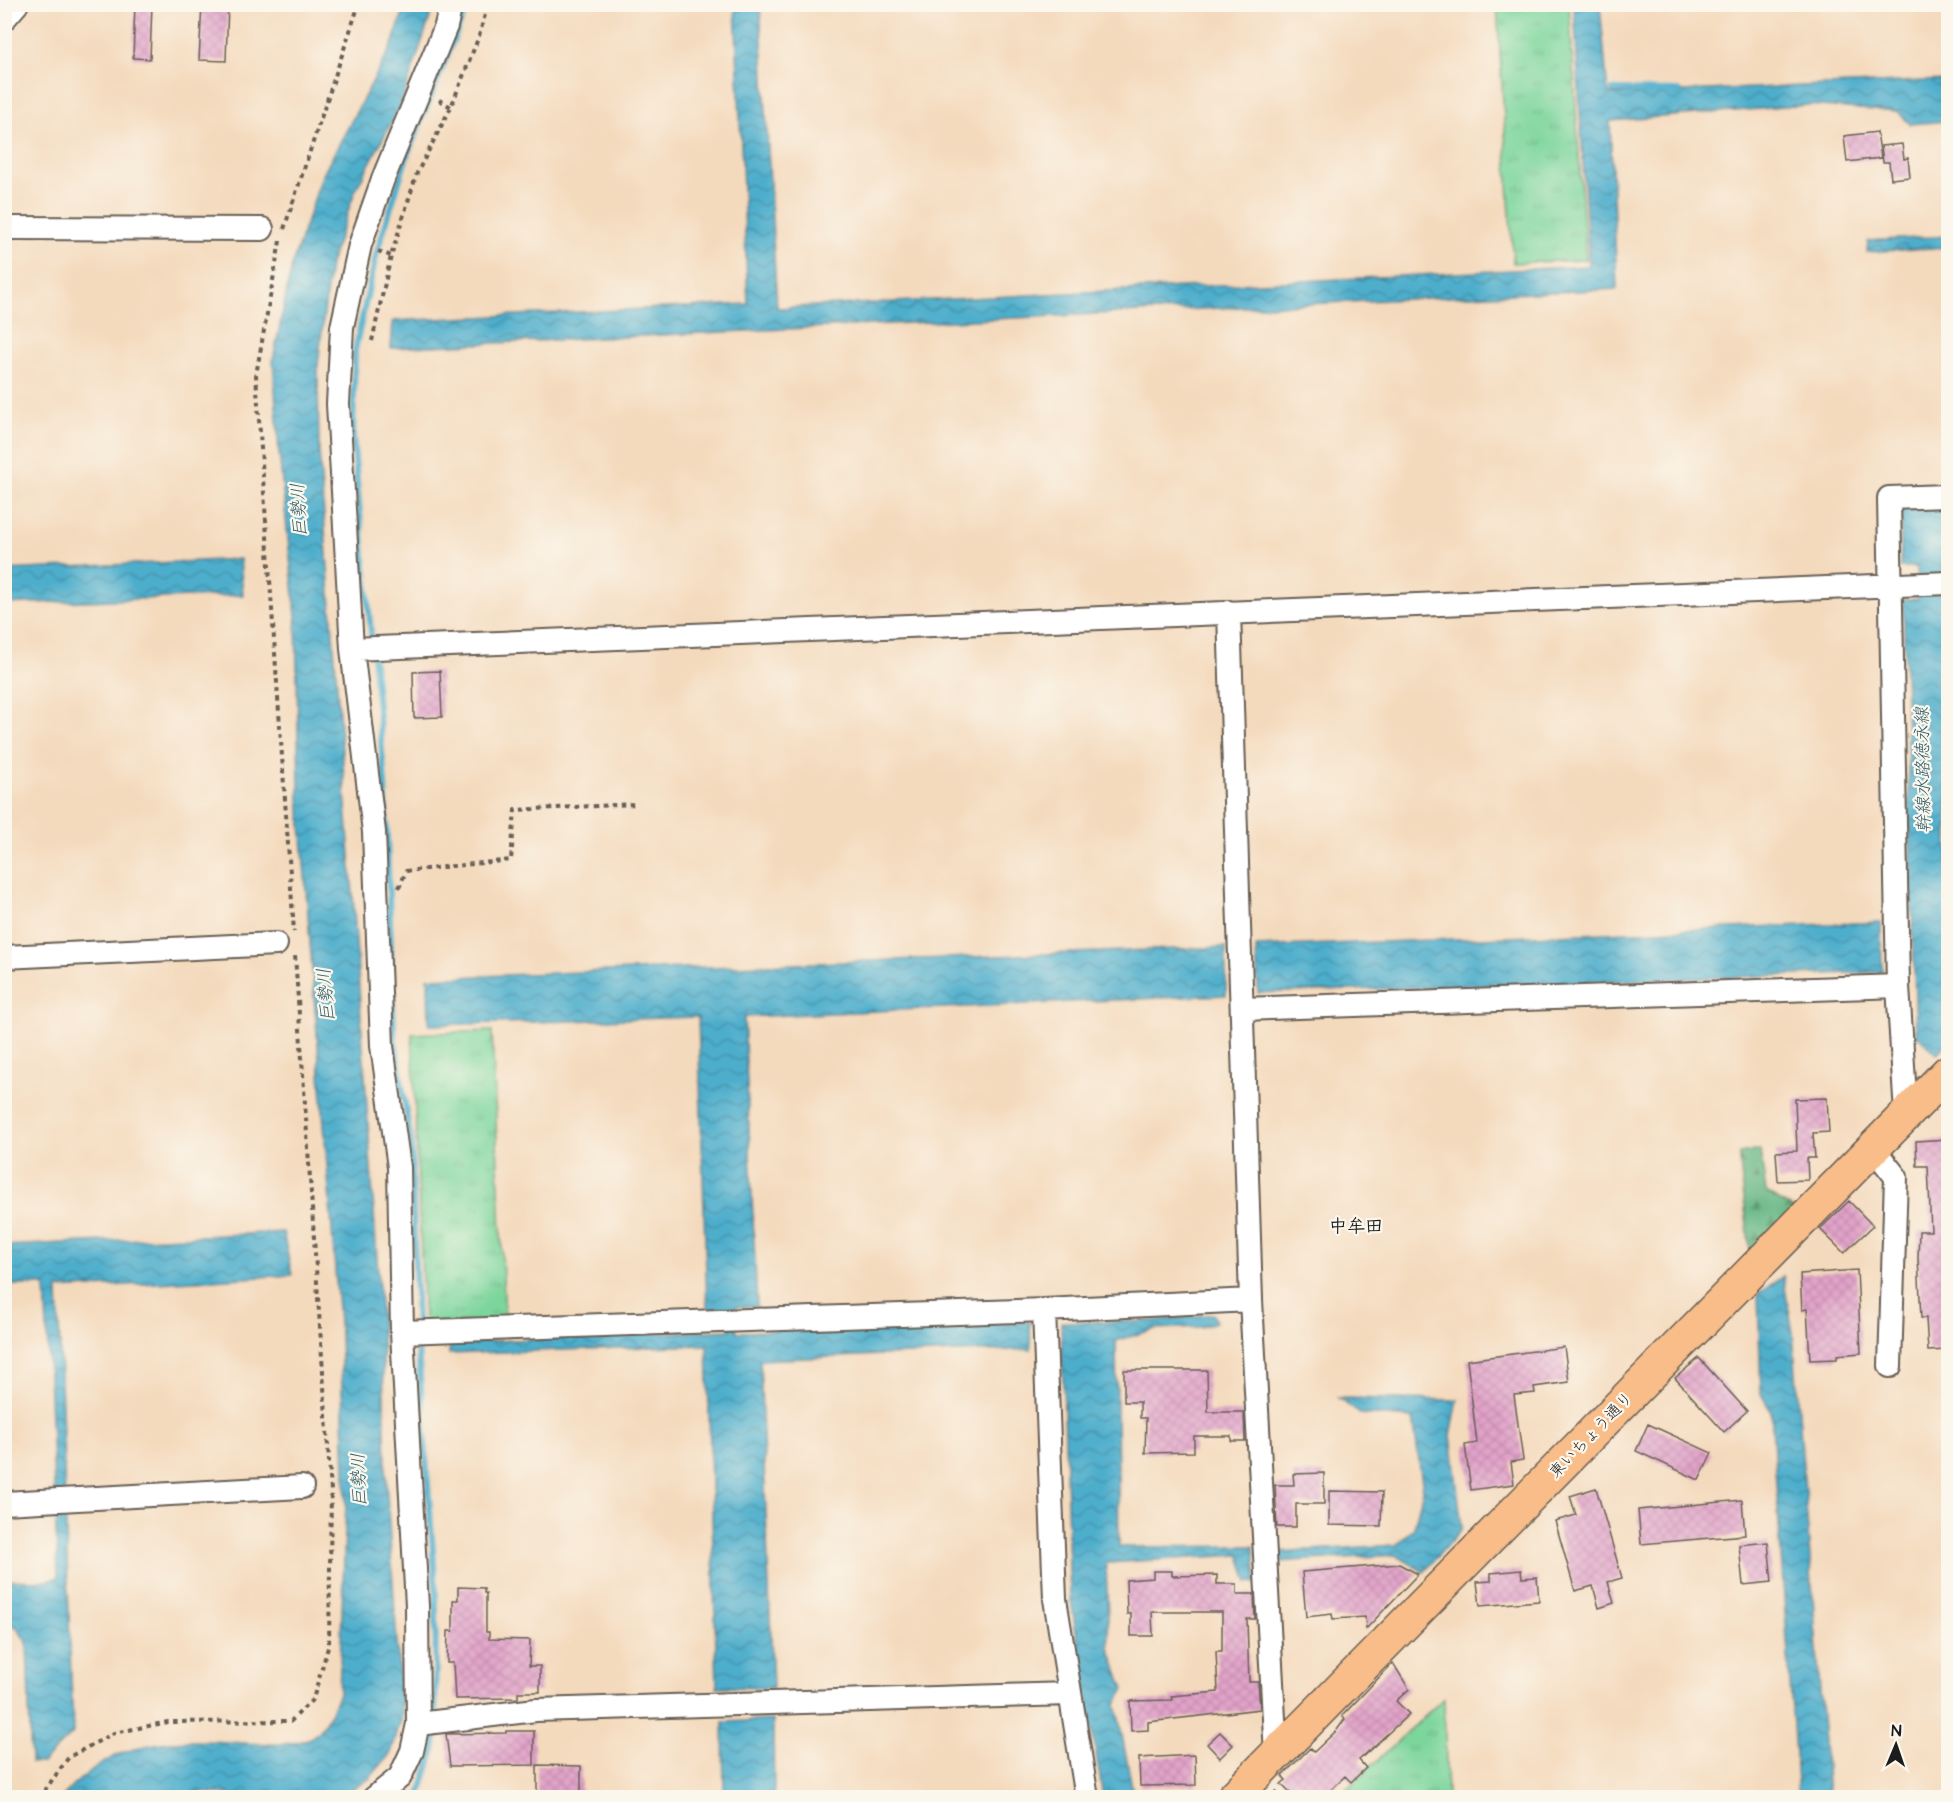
<svg xmlns="http://www.w3.org/2000/svg" width="1953" height="1802" font-family="'Architects Daughter','Klee One',sans-serif">
	<defs>
		<pattern id="grass-tufts" width="24" height="20" patternUnits="userSpaceOnUse" patternTransform="scale(1.5)"><rect width="24" height="20" fill="#7cd59b"/><path d="M3 7l-1-3M5 7V3M7 7l1-3M15 17l-1-3M17 17v-4M19 17l1-3" fill="none" stroke="#6bb685"/></pattern>
		<pattern id="forest-firs" width="22" height="20" patternUnits="userSpaceOnUse" patternTransform="scale(1.5)"><rect width="22" height="20" fill="#65b683"/><path d="M5 1l3.5 6h-7zM16 11l3.5 6h-7z" fill="#52936a"/></pattern>
		<pattern id="water-waves" width="16" height="10" patternUnits="userSpaceOnUse" patternTransform="scale(1.5)"><rect width="16" height="10" fill="#4daecc"/><path d="M0 5q4-4 8 0t8 0" fill="none" stroke="#3f8da5"/></pattern>
		<pattern id="building-cross-hatch" width="8" height="8" patternUnits="userSpaceOnUse" patternTransform="scale(1.5)"><rect width="8" height="8" fill="#e2a3c9"/><path d="M0 0l8 8M0 8l8-8" fill="none" stroke="#c18cac"/></pattern>
	</defs>
	<rect width="100%" height="100%" fill="#fbf7ec"/>
	<filter id="ink" filterUnits="userSpaceOnUse"><feTurbulence type="fractalNoise" baseFrequency=".0167" numOctaves="2"/><feDisplacementMap in="SourceGraphic" scale="12" xChannelSelector="R" yChannelSelector="G"/><feConvolveMatrix kernelMatrix="1 2 1 2 8 2 1 2 1" color-interpolation-filters="sRGB"/></filter>
	<filter id="wash" filterUnits="userSpaceOnUse"><feTurbulence type="fractalNoise" baseFrequency=".008" numOctaves="4" result="noise"/><feDisplacementMap in="SourceGraphic" scale="24" xChannelSelector="R" yChannelSelector="G"/><feGaussianBlur stdDeviation="1.35" result="paint"/><feColorMatrix in="noise" values="0 0 0 0 0 0 0 0 0 0 0 0 0 0 0 0 0 1.4 0 .05"/><feComposite in="paint" operator="in"/></filter>
	<g filter="url(#wash)">
		<rect width="100%" height="100%" fill="#f4dabd"/>
		<path fill="url(#grass-tufts)" stroke="#4c785c" stroke-width="1.5" d="M1497 5H1569L1586 260 1513 263Z
			M492 1031 505 1321 424 1324 412 1034Z
			M1444 1698 1447 1797H1338Z"/>
		<path fill="url(#forest-firs)" stroke="#406950" stroke-width="1.5" d="M1760 1150 1766 1192 1795 1210 1750 1253 1739 1154Z"/>
		<path fill="url(#water-waves)" stroke="#346574" stroke-width="1.5" d="M406 4 434 5 401 105 355 191 330 264 318 365 319 450 353 895 382 1334 387 1494 402 1717 391 1753 369 1779 341 1796 270 1798 202 1792 148 1798 62 1797C116 1737 171 1738 246 1743 266 1744 291 1747 310 1738 324 1731 333 1707 339 1693L346 1501 340 1335 299 798 296 616 279 452 273 360 292 265 322 176 392 45Z
			M735 5H760L777 308 1589 266 1574 5H1600L1608 94 1948 80V121L1910 124 1898 112 1809 105 1610 121 1617 289 391 348 393 321 748 304Z
			M1948 236V247L1867 252 1868 241Z
			M1948 508V565L1943 566 1944 598H1948V1042L1937 1054 1916 1034 1903 600 1918 599 1917 567H1900L1902 510Z
			M240 559 243 595 5 604V570Z
			M1881 922 1882 972 1258 993 1256 947Z
			M1226 947V995L744 1017 757 1306 735 1307 737 1332 1030 1322 1031 1349 760 1360 773 1688 717 1687 707 1345 449 1354 450 1343 730 1330 725 1308 707 1309 698 1017 429 1025 428 978Z
			M283 1232 292 1275 58 1289 73 1733 42 1763H31L27 1643 16 1626H5V1580L48 1581 58 1577 45 1285H5V1246Z
			M1783 1276 1793 1333 1828 1796 1798 1797 1771 1411 1761 1394 1758 1294Z
			M1213 1314 1216 1322 1201 1327 1155 1329 1116 1341 1119 1547 1254 1546 1257 1583 1248 1582 1240 1555 1106 1563 1109 1647 1124 1690 1116 1704 1134 1797H1103L1070 1595 1061 1322 1151 1321Z
			M1338 1398 1458 1400 1451 1435 1462 1528 1424 1572 1396 1555 1275 1562V1552L1396 1545 1414 1528 1423 1490 1413 1418 1360 1414Z
			M773 1720 774 1797H724L723 1722Z"/>
		<g fill="none" stroke-linecap="round" stroke-linejoin="round">
			<path stroke="#4daecc" stroke-width="6" d="M1612 90 1678 91
				M417 1326 411 1142 394 1036 385 783 353 437 355 350 377 252 407 156 468 4
				M417 1336 436 1591 435 1745 419 1798"/>
		</g>
		<g id="blocks">
			<path fill="url(#building-cross-hatch)" d="M135 4H152L150 59 133 58Z
				M202 4H228L226 61 199 60Z
				M1877 132 1881 158 1847 162 1844 136Z
				M1902 144 1904 159 1908 158 1910 177 1891 179 1889 162H1883L1881 146Z
				M440 671 442 717 414 718 413 672Z
				M1827 1098 1829 1132 1813 1133 1815 1158H1807L1808 1180 1778 1181 1776 1152 1797 1151 1795 1099Z
				M1948 1139V1350L1928 1351 1926 1318H1921L1918 1258 1919 1231H1931L1928 1166H1917L1916 1141Z
				M1849 1201 1873 1226 1844 1253 1820 1229Z
				M1857 1270 1861 1353 1837 1355V1359L1810 1360 1807 1309 1802 1310 1800 1274Z
				M1564 1347 1569 1382 1534 1387 1535 1393 1514 1395 1523 1460 1511 1462 1514 1484 1471 1490 1465 1445 1477 1443 1467 1360Z
				M1699 1358 1747 1411 1724 1432 1675 1378Z
				M1124 1370H1207L1208 1412H1244L1245 1441H1231V1436H1194V1452L1145 1453 1146 1418H1140V1402H1124Z
				M1648 1424 1712 1453 1699 1480 1636 1451Z
				M1324 1473V1504H1296V1527H1277L1275 1485H1294L1293 1474Z
				M1596 1488 1622 1578 1608 1582 1614 1603 1599 1608 1593 1586 1575 1591 1555 1521 1576 1515 1570 1496Z
				M1329 1491 1382 1492 1381 1526 1329 1525Z
				M1742 1500 1745 1535 1641 1544 1638 1510Z
				M1768 1542 1772 1582 1743 1585 1739 1545Z
				M1399 1564 1418 1574 1366 1629 1365 1617 1333 1619 1332 1614 1306 1617 1302 1572Z
				M1521 1570 1522 1578 1537 1577 1539 1601 1480 1606 1477 1582 1491 1581V1573Z
				M1153 1571H1172V1576L1217 1575V1584H1237V1594H1254L1255 1619H1247L1249 1682H1258L1260 1709 1148 1722V1730L1131 1731 1130 1701 1172 1700 1171 1696 1218 1692 1216 1651H1222V1612H1152L1153 1636H1131V1614H1127L1126 1580 1153 1578Z
				M458 1587 484 1588V1593H486V1632H489V1639L530 1640 529 1666H540V1692H518V1698L455 1699 453 1663H447L448 1631H453V1600H458Z
				M1393 1663 1409 1689 1396 1701 1409 1714 1359 1760 1366 1768 1351 1782 1345 1776 1324 1797H1294L1281 1784 1286 1780 1282 1776 1310 1748 1314 1752 1337 1730 1345 1719 1342 1716Z
				M506 1731H534V1765L450 1766 446 1734 506 1733Z
				M1220 1732 1233 1745 1220 1758 1207 1744Z
				M1195 1755 1196 1785 1140 1786 1139 1758Z
				M537 1765 581 1766V1797H537Z"/>
		</g>
	</g>
	<g filter="url(#ink)">
		<use href="#blocks" fill-opacity="0" stroke="#685e54" stroke-width="1.5"/>
		<g fill="none" stroke-linecap="round" stroke-linejoin="round">
			<defs>
				<path id="street" d="M4 19 17 4
					M4 228 262 229
					M1229 612 1251 1300 1276 1755
					M352 649 1948 583
					M4 957 276 944
					M1242 1009 1898 986
					M1906 1114 1898 986 1889 498 1948 496
					M1873 1148 1896 1177 1890 1366
					M1044 1310 1055 1599 1087 1798
					M402 1332 399 1167 382 1046 374 832 352 649 338 404 342 327 360 245 383 179 446 26 451 4
					M4 1503 302 1487
					M418 1724 536 1710 1069 1694
					M374 1798 400 1777 412 1751 418 1724 417 1606 402 1332 1044 1310 1251 1300"/>
				<path id="primary" d="M1233 1798 1948 1072"/>
			</defs>
			<use href="#street" stroke="#685e54" stroke-width="26"/>
			<use href="#primary" stroke="#685e54" stroke-width="36"/>
			<path stroke="#685e54" stroke-width="4" stroke-dasharray="4.5 4.5" stroke-linecap="butt" d="M439 100 451 107
				M284 229 359 4
				M280 241 256 375 294 932
				M378 251 391 256
				M372 341 391 256 417 173 451 107 479 36 488 4
				M399 888 406 871 511 860 515 810 636 804
				M1275 1791 1280 1798
				M39 1798 69 1757 114 1733 168 1722 291 1721 313 1699 329 1644 331 1491 295 955"/>
			<use href="#street" stroke="#fff" stroke-width="22"/>
			<use href="#primary" stroke="#f8bd89" stroke-width="33"/>
		</g>
	</g>
	<g text-anchor="middle" dominant-baseline="central" stroke-width="4.5" stroke-linejoin="round" paint-order="stroke">
		<g font-size="16" fill="#1c1c1c" stroke="#fbf7ec">
			<text transform="translate(1591 1435) rotate(-46)">東いちょう通り</text>
		</g>
		<g font-size="18" font-style="italic" fill="#325e6b" stroke="#fbf7ec">
			<text transform="translate(299 510) rotate(-93)">巨勢川</text>
			<text transform="translate(1923 770) rotate(-91)">幹線水路徳永線</text>
			<text transform="translate(326 995) rotate(-95)">巨勢川</text>
			<text transform="translate(359 1480) rotate(-92)">巨勢川</text>
		</g>
		<g font-size="18" font-weight="bold" fill="#1c1c1c" stroke="#fbf7ec">
			<text x="1356" y="1226">中牟田</text>
		</g>
	</g>
	<rect width="1953" height="1802" fill="none" stroke="#fbf7ec" stroke-width="24"/>
	<g transform="translate(1896 1745) rotate(2)" stroke="#fbf7ec" stroke-width="4.5" paint-order="stroke">
	<path d="M0-4.5L10 22L0 15L-10 22Z" fill="#1c1c1c"/>
	<text y="-9" font-size="16" font-weight="bold" text-anchor="middle" fill="#1c1c1c">N</text>
	</g>
</svg>
